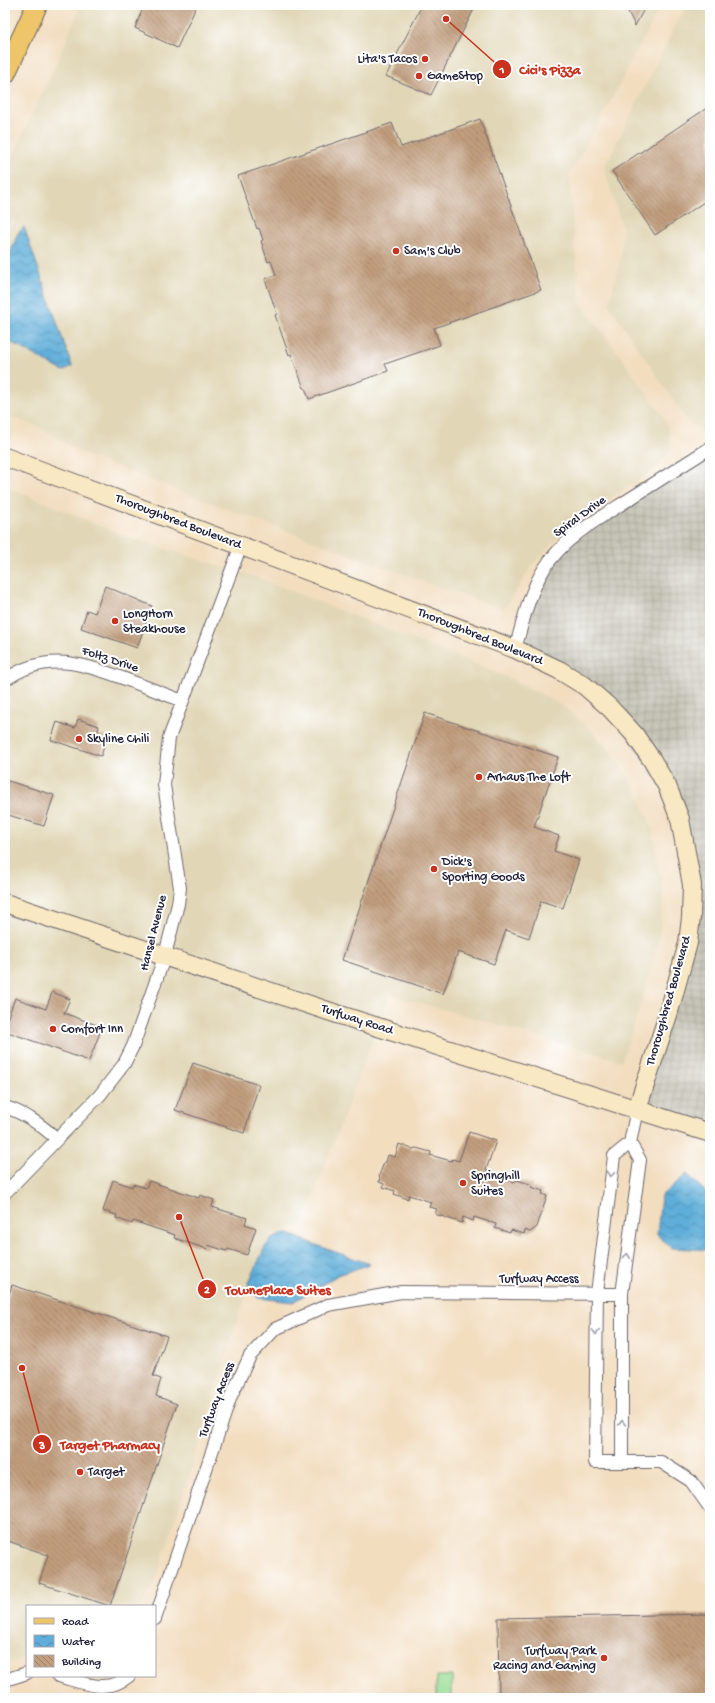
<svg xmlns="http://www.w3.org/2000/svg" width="715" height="1703" font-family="'Gochi Hand',sans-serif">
	<defs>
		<pattern id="industrial-grid" width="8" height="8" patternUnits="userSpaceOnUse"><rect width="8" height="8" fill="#c7c5b8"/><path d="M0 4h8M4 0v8" fill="none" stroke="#aba99f"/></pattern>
		<pattern id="water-waves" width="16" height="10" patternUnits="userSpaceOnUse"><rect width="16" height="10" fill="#5faed9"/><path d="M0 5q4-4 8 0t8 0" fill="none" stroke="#4e8db1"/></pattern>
		<pattern id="building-back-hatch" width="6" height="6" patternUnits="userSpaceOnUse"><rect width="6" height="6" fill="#c19e7e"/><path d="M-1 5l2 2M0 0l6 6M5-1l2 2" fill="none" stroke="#9c8068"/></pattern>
	</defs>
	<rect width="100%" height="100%" fill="#fff"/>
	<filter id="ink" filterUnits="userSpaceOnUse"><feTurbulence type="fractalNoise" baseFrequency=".025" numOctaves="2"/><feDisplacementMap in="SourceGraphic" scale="8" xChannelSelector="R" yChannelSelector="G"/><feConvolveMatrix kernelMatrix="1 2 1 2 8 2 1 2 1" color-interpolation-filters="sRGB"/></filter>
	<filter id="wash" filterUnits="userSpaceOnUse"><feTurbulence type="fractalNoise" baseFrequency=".012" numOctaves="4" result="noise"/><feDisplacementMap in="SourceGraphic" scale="16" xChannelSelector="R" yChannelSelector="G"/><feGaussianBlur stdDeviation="0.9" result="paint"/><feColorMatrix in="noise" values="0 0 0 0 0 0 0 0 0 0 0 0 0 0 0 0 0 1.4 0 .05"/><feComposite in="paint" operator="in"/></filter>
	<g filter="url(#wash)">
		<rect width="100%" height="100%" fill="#f2ddbf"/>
		<path fill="#e1d7b7" d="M81 5H661L607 108 569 175 580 303 608 339 663 416 669 431 671 449 657 468 573 523 533 564 504 609 425 582 225 508 86 455 39 427 5 415V172L55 66Z
			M686 5H710V430H701L688 422 609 305 621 257 623 229 604 168Z
			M5 486 124 536 258 578 502 675 545 696 567 709 590 729 611 752 627 776 640 799 652 828 663 888 662 914 659 937 640 1007 622 1061 390 994 302 1225 269 1235 247 1290 157 1577 146 1596 143 1606H27V1659L5 1664Z"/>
		<path fill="url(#industrial-grid)" d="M710 448V1133L637 1109 688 943 680 819 610 708 515 649 553 556Z"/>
		<path fill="#99dd95" stroke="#5e8068" d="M436 1676H452V1698H436Z"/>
		<path fill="url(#water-waves)" stroke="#40688a" d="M24 227 72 366 63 371 5 339V267L18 233Z
			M687 1174 710 1196V1250L671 1248 657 1235 661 1196Z
			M286 1233 327 1249 370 1264 338 1275 293 1302 258 1298 248 1284 265 1247 271 1239Z"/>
		<g id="blocks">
			<path fill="url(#building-back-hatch)" d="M144 5H197L177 48 135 28Z
				M422 5H476L431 95 386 76Z
				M625 5H646L635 26Z
				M710 106V198L655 235 612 171Z
				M480 119 541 290 434 328 440 345 385 364 388 371 309 399 305 388H304L291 354 289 355 275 315 277 314 265 279 276 275 271 261 268 262 261 241 263 240 259 228 257 229 238 176 392 123 401 147Z
				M105 586 152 606 137 648 81 628 87 610 95 613Z
				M425 713 558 757 534 827 559 836 554 851 579 860 563 908 541 901 529 938 506 930 494 964 458 952 443 994 342 960Z
				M78 719 99 726 97 734 107 737 101 756 51 740 57 722 75 728Z
				M5 780 54 795 44 826 5 814Z
				M52 992 70 999 64 1013 102 1027 89 1061 5 1031V1025L15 998 46 1009Z
				M193 1063 259 1085 244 1133 175 1110Z
				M469 1132 496 1141 486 1170 495 1173 494 1175 514 1182 517 1180 533 1185 531 1187 543 1191 542 1194 547 1196 537 1227 530 1232 525 1230 524 1234 511 1230 510 1233 495 1228 496 1224 474 1217 473 1221 463 1217 462 1223 435 1214 437 1209 429 1207 431 1202 409 1195 408 1199 394 1194 395 1191 383 1187 384 1184 379 1182 380 1177 379 1176 384 1162H386L388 1155 395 1157 399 1144 412 1149 416 1148 431 1152 430 1155 451 1161 453 1159 459 1161Z
				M113 1180 132 1187 133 1184 146 1188 149 1181 199 1198 200 1195 214 1200 212 1207 247 1218 245 1224 256 1228 247 1255 228 1249 226 1251 208 1245 207 1249 174 1238 175 1235 133 1221 132 1224 116 1218 117 1215 103 1211Z
				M12 1285 167 1336 153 1376 161 1379 156 1396 177 1404 110 1606 39 1583 48 1555 5 1540V1306Z
				M710 1614V1698H499L498 1618Z"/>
		</g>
	</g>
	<g filter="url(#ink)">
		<use href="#blocks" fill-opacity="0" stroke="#6b6369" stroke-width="1"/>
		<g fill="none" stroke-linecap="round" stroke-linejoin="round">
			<defs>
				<path id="minor" d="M515 649C523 622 529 593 544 569 563 538 598 519 628 500 655 483 683 465 710 448
					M5 680C45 651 83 663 125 679 144 686 164 694 183 701
					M5 1107C25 1113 41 1125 57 1139
					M637 1109 630 1143 614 1156 597 1293 595 1462H661L691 1481 710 1508
					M5 1193 100 1095 124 1064 133 1046 165 955 178 904 180 888 164 785 169 738 241 545
					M622 1462V1294L640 1160 630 1143
					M155 1619 231 1396 250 1356 275 1329 328 1305 401 1292 622 1294
					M58 1676C82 1682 107 1695 129 1676
					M5 1680 27 1673"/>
				<path id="secondary" d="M5 457 515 649 559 670 585 686 610 708 634 734 652 760 667 786 680 819 692 885 691 917 688 943 668 1015 637 1109
					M5 903 337 1014 710 1133"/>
				<path id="primary" d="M5 74 37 5"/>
			</defs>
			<use href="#minor" stroke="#6b6369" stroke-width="14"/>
			<use href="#secondary" stroke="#6b6369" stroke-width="20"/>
			<use href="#primary" stroke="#6b6369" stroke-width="22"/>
			<use href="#minor" stroke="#fff" stroke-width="12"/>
			<use href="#secondary" stroke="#f8e8c3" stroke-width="18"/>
			<use href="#primary" stroke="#eec569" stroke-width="20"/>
		</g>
		<defs><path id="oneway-chevron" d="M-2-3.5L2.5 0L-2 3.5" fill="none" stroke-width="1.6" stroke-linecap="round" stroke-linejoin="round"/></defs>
		<g stroke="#9c9ca7">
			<use href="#oneway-chevron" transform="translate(611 1174) rotate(97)"/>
			<use href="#oneway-chevron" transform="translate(627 1256) rotate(-83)"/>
			<use href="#oneway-chevron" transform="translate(596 1332) rotate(91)"/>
			<use href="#oneway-chevron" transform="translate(622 1423) rotate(-90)"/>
		</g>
	</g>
	<g fill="#c8321e" stroke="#fff" stroke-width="1.5">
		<circle cx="425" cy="59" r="4"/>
		<circle cx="419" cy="76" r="4"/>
		<circle cx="396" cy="251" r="4"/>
		<circle cx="115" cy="621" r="4"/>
		<circle cx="79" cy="739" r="4"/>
		<circle cx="479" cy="777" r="4"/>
		<circle cx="434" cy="869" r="4"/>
		<circle cx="53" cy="1029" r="4"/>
		<circle cx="463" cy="1183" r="4"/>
		<circle cx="80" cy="1472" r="4"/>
		<circle cx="604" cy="1658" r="4"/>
	</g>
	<g text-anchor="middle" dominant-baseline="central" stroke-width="4" stroke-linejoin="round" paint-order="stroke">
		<g font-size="13" fill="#22223b" stroke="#fff" text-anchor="start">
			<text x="417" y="59" text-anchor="end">Lita's Tacos</text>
			<text x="427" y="76">GameStop</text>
			<text x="404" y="251">Sam's Club</text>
			<text x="123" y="614">LongHorn<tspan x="123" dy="15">Steakhouse</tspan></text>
			<text x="87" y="739">Skyline Chili</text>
			<text x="487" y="777">Arhaus The Loft</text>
			<text x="442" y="862">Dick's<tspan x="442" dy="15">Sporting Goods</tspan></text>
			<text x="61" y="1029">Comfort Inn</text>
			<text x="471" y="1176">Springhill<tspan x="471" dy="15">Suites</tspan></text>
			<text x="88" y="1472">Target</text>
			<text x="596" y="1651" text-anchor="end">Turfway Park<tspan x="596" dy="15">Racing and Gaming</tspan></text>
		</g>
		<g font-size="13" fill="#22223b" stroke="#fff">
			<text transform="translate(580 517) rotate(-36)">Spiral Drive</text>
			<text transform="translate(178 522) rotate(21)">Thoroughbred Boulevard</text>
			<text transform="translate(480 637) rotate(22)">Thoroughbred Boulevard</text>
			<text transform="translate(110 660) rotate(18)">Foltz Drive</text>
			<text transform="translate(154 933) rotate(-76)">Hansel Avenue</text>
			<text transform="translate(669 1001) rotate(-74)">Thoroughbred Boulevard</text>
			<text transform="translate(357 1020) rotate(18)">Turfway Road</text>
			<text x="539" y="1279">Turfway Access</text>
			<text transform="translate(217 1400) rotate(-69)">Turfway Access</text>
		</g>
	</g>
	<path fill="none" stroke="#c8321e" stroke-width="1.5" d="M446 19L502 69M179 1217L207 1289M22 1368L42 1444"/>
	<g fill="#c8321e" stroke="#fff" stroke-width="1.5">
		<circle cx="446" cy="19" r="4"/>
		<circle cx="179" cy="1217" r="4"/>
		<circle cx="22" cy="1368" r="4"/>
		<circle cx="502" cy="69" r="10"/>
		<circle cx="207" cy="1289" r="10"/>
		<circle cx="42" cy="1444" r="10"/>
	</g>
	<g font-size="12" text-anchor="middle" font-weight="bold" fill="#fff">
		<text x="502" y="73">1</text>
		<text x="207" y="1293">2</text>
		<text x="42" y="1449">3</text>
	</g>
	<g font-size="14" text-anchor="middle" font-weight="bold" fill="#c8321e" stroke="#fff" stroke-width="4" stroke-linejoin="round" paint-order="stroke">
		<text x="550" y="74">Cici's Pizza</text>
		<text x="278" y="1294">TownePlace Suites</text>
		<text x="110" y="1449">Target Pharmacy</text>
	</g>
	<rect width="715" height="1703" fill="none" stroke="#fff" stroke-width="20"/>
	<rect x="26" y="1605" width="130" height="72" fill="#ffffff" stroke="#a7a7b1"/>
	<rect x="34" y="1618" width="20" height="6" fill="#eec569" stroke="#a7a7b1"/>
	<text x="62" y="1625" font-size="12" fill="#22223b">Road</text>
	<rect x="34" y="1635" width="20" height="12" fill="url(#water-waves)" stroke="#a7a7b1"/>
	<text x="62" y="1645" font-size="12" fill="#22223b">Water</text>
	<rect x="34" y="1655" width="20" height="12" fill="url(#building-back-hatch)" stroke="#a7a7b1"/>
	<text x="62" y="1665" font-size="12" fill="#22223b">Building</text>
</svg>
